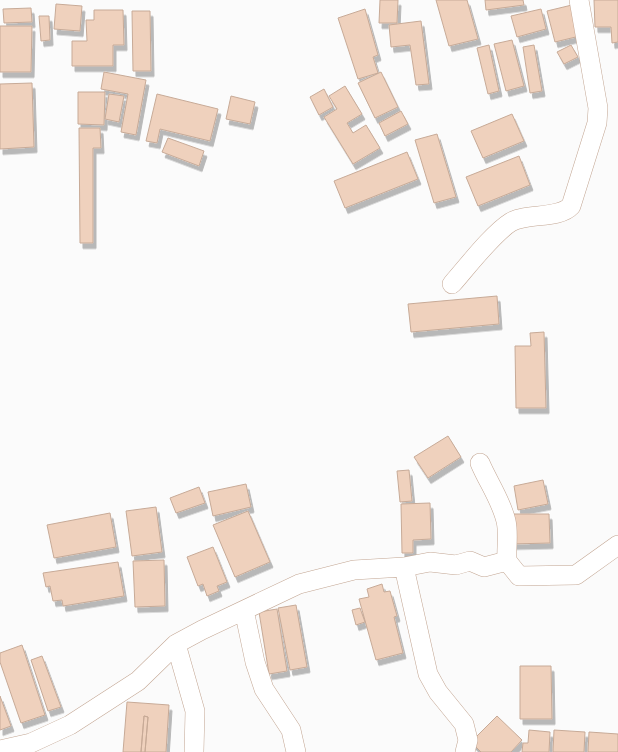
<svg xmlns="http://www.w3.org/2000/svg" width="618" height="752" font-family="Quicksand,sans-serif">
	<defs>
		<filter id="shadow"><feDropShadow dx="3" dy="5.5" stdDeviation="0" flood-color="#0004"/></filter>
	</defs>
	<rect width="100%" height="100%" fill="#fbfbfb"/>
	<path fill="#efd1bd" stroke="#c7aa97" filter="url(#shadow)" d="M380 0H398L397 23H379Z
		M436 0H467L478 39 449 46Z
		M485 0H523L524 5 486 10Z
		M594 0H618V42L612 43 611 27H595Z
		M56 4 82 6 80 31 54 29Z
		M576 4 584 35 555 42 547 11Z
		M31 8 32 22 4 23 3 9Z
		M365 9 378 55 373 57 378 73 358 79 338 18Z
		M541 9 546 29 517 37 511 16Z
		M94 10H123L124 45H113V66H72V41H87L86 20H94Z
		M132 11H150L151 71H133Z
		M39 16H49L50 40 41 41Z
		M421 21 429 84 416 85 410 45 391 47 389 25Z
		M0 26H32L31 72H0Z
		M512 40 524 86 506 91 494 44Z
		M489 45 499 91 488 94 477 48Z
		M534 45 542 91 530 93 523 47Z
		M571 45 578 57 564 64 557 52Z
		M104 72 146 80 136 135 121 132 128 94 101 89Z
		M381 72 398 107 375 118 358 83Z
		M32 83 34 147 0 149V84Z
		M345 86 362 114 347 123 353 133 366 125 380 148 353 164 324 117 337 109 329 96Z
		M324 89 333 107 319 115 310 97Z
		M78 92H105L104 125 78 124Z
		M109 94 124 96 119 122 105 119Z
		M157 94 218 109 210 141 160 129 157 143 146 141Z
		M231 96 255 102 250 124 226 119Z
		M401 111 408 124 385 136 379 123Z
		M512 114 524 141 483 158 471 131Z
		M79 128H100L101 148H93V243H80Z
		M437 134 456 197 434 203 415 140Z
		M168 138 204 151 199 166 162 152Z
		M407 152 418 179 345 208 334 181Z
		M519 156 530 185 478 206 466 177Z
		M497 296 499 324 411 332 408 304Z
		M544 332 546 408H516L515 346H531L530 333Z
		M448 436 461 457 428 478 414 457Z
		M409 470 412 501 400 502 397 471Z
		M543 480 548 504 518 510 514 486Z
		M246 484 251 507 213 516 208 492Z
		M199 487 205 503 176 513 170 498Z
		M430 503 431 539 413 540V553H402L401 504Z
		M156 507 162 552 132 556 126 511Z
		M248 511 270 562 235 577 213 525Z
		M110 513 116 547 54 558 47 525Z
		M510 514H549L550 543 511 544Z
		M213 547 227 582 217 586 219 591 207 596 203 584 198 586 187 557Z
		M164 560 165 606 135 607 133 561Z
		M118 562 124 596 63 606 62 600 53 601 50 586 46 587 43 573Z
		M382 584 384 592 390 591 397 616 394 617 403 653 376 660 359 599 369 597 367 589Z
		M296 605 307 667 290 670 278 608Z
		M360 608 365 622 356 625 352 610Z
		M277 609 287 671 269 674 259 612Z
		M22 645 45 715 21 723 0 662V653Z
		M42 656 61 707 48 711 31 660Z
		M520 666H551L552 719H520Z
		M0 696 11 726 0 730Z
		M127 702 169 705 166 752H145L148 717 144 716 141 752H123Z
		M144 716 148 717 145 752H141Z
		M497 716 522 740 511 752H481L471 742Z
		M529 730 550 732 549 752H522L523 743H528Z
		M554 730 585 732 584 752H553Z
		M589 732 618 734V752H588Z"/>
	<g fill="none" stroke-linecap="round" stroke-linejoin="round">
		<defs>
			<path id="street" d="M452 284C467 267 493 233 511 222 527 213 559 219 571 206L597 123 598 108 579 0
				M480 463C488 482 501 500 506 521 509 534 506 548 507 561
				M404 567 428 674 438 692 464 724 468 740 465 752
				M244 610 255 662 264 689 291 730 296 752
				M176 644 195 711 194 752
				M0 750 31 743 70 725 138 681 176 644 202 630 299 584 354 570 404 567 430 562 456 565 470 561 484 567 507 561 519 576 576 575 618 545"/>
		</defs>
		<use href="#street" stroke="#c3a693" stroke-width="20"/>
		<use href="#street" stroke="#fff" stroke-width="19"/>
	</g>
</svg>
